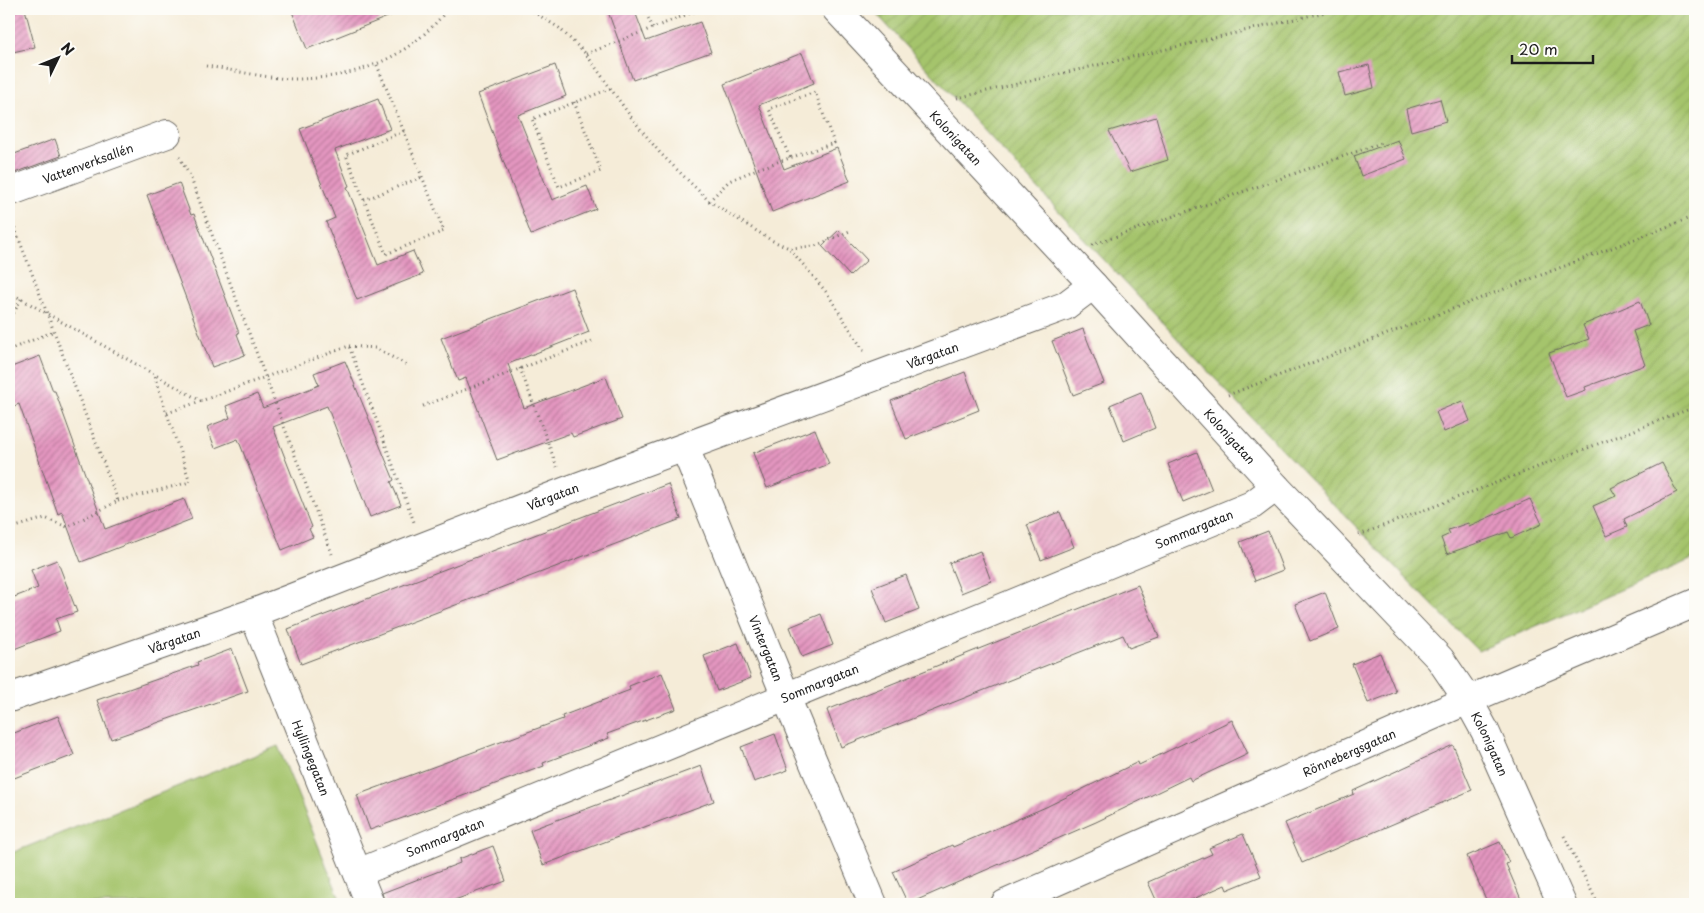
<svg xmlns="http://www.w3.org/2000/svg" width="1704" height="913" font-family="'Playpen Sans',sans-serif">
	<defs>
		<pattern id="garden-furrows" width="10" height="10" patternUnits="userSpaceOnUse" patternTransform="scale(1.25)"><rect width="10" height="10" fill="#a5c46c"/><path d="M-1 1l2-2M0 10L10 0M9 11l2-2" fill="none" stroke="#8da85d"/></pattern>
		<pattern id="building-hatch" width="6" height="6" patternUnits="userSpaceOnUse" patternTransform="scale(1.25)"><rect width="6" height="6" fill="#e496c0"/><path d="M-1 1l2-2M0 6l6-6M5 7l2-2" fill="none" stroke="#b87a9b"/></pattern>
	</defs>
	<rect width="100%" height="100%" fill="#fdfcf7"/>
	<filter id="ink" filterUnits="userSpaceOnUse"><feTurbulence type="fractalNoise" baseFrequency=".02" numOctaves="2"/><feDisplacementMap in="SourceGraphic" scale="10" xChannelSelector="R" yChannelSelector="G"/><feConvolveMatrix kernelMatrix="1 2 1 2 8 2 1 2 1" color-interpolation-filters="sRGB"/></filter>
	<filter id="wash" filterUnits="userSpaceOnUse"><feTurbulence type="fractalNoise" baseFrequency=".0096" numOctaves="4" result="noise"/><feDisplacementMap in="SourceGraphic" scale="20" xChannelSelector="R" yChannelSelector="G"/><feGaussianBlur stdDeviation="1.12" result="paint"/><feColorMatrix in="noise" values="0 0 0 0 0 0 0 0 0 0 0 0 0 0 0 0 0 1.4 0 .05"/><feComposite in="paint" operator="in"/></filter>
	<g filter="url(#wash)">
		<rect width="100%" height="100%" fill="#f5ecd8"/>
		<path fill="url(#garden-furrows)" stroke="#607044" d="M872 9H1695V558L1478 651C1270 443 1072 225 872 9Z"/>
		<path fill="#a5c46c" stroke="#607044" d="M278 746 342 904H9V854Z"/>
		<g id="blocks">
			<path fill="url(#building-hatch)" d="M9 9H25L35 47 13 52 9 35Z
				M291 9H405V10L307 49Z
				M607 9H634L646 41 700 22 711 52 633 80Z
				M802 53 814 83 759 105 784 169 837 148 850 181 772 212 724 84Z
				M555 65 566 96 518 115 552 200 587 186 596 209 531 235 478 94Z
				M1369 65 1374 88 1345 96 1339 72Z
				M378 99 390 129 335 150 349 186 347 187 378 265 413 251 423 274 357 300 326 222 335 218 300 129Z
				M1440 99 1446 121 1411 131 1406 109Z
				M1156 117 1168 160 1130 172 1109 131Z
				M55 139 61 156 9 175V156Z
				M1398 140 1406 159 1361 176 1354 156Z
				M179 183 191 215 194 214 239 333 237 334 245 355 212 367 147 195Z
				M839 230 867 260 850 276 822 246Z
				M572 288 589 332 508 364 524 408 606 377 622 419 573 437 571 433 497 460 466 378 458 381 441 338Z
				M1640 301 1649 325 1633 331 1645 365 1585 387 1586 390 1566 397 1549 353 1589 339 1583 325Z
				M1083 329 1104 383 1073 395 1052 341Z
				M40 356 53 391H55L105 529 184 499 192 519 81 562 62 512 58 514 19 404 9 408V368Z
				M345 361 394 480 391 482 401 505 370 517 327 406 273 427 312 527 309 529 313 537 282 550 238 439 215 448 207 427 230 418 226 406 257 394 263 408 319 385 314 373Z
				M965 372 979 410 906 439 891 401Z
				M1141 392 1155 428 1124 441 1110 405Z
				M1462 401 1470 421 1444 432 1436 412Z
				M815 429 829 464 767 488 753 453Z
				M1197 452 1212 490 1183 502 1168 464Z
				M1662 463 1677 492 1624 519 1627 527 1606 536 1593 506 1616 496 1611 488Z
				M668 484 681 519 301 664 288 629Z
				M1530 499 1542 524 1511 538 1508 532 1447 554 1441 538 1450 534 1448 530 1468 523 1469 526Z
				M1060 512 1074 547 1041 560 1027 525Z
				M1268 531 1283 570 1255 581 1240 542Z
				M980 551 991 581 961 593 949 563Z
				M57 560 77 612 56 619 60 631 9 651V599L38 588 31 570Z
				M906 575 919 610 886 623 872 588Z
				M1138 585 1159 637 1129 648 1123 635 841 747 827 710Z
				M1325 592 1339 629 1310 641 1295 604Z
				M821 614 833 645 802 657 790 627Z
				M738 643 751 678 717 691 704 656Z
				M232 649 248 691 111 739 97 700 198 665 197 662Z
				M1380 653 1396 692 1368 703 1352 664Z
				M662 673 676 709 607 734 609 738 543 763 544 766 370 830 357 795 563 719 562 716 630 690 629 686Z
				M58 716 74 755 9 780V735Z
				M1232 720 1248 754 1191 781 1189 777 1096 822 908 904 893 872 952 845 953 847 1046 807 1138 762 1139 765Z
				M775 734 788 770 754 782 741 747Z
				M1453 745 1472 790 1302 863 1285 823 1354 794 1353 791Z
				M701 766 714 801 543 865 530 830Z
				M1243 834 1261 876 1227 890 1225 885 1182 904H1158L1148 882 1212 854 1209 848Z
				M1500 842 1509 863 1506 864 1523 904H1488L1467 856Z
				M493 846 506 881 444 904H385L382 893 460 863 459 859Z"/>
		</g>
	</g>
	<g filter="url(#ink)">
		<use href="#blocks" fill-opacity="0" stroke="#68655e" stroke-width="1"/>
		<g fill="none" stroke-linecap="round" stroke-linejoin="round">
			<defs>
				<g id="minor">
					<path id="s1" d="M836 9 1093 285 1276 487 1440 659 1468 700 1485 731 1562 904"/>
					<path id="s2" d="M9 192 167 134"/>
					<path id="s3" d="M685 448 786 697 873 904"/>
					<path id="s4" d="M253 613 370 904"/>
					<path id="s5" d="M9 698 253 613 566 491 1065 306 1093 285"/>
					<path id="s6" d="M358 873 1252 505 1276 487"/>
					<path id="s7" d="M1005 904 1468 700 1695 603"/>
				</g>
			</defs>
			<use href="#minor" stroke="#68655e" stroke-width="30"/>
			<path stroke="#68655e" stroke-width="3" stroke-dasharray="1 4" stroke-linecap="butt" d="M529 9 559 28 586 54 631 117 660 153 709 201 771 240 789 248 815 246 852 230
				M644 9 653 28
				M586 54 701 9
				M377 65 444 231 386 254 346 155 404 131
				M206 66C234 70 264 78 293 79 356 79 408 59 448 9
				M957 98 1338 9
				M574 102 601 171 559 187 532 119 612 88
				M179 157 190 176 332 554
				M364 200 422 177
				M709 201 729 181 757 169 834 143 815 92 769 109 790 158
				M1092 245 1384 142
				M790 249 827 293 865 353
				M9 292 201 401 349 346 414 522
				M9 322 21 299
				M349 346 375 348 407 365
				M9 350 52 332
				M520 368 557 467
				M1228 395 1695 216
				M423 406 595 340
				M167 413 201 401
				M118 501 190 482 154 375
				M9 529 45 518 67 527 118 501 11 218
				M1359 535 1695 407
				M1564 836 1598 904"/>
			<use href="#minor" stroke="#fff" stroke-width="28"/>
		</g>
	</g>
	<g text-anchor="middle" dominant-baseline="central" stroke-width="4" stroke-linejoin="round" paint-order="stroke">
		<g font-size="12" fill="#1c1c1c" stroke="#fdfcf7">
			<text stroke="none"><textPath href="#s1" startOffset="176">Kolonigatan</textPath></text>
			<text stroke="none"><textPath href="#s2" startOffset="84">Vattenverksallén</textPath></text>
			<text stroke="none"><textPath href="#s5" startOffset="985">Vårgatan</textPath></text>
			<text stroke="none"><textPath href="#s1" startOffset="581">Kolonigatan</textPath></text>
			<text stroke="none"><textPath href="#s5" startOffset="580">Vårgatan</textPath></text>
			<text stroke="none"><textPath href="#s6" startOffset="904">Sommargatan</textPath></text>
			<text stroke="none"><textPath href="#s5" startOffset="175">Vårgatan</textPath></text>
			<text stroke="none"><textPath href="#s3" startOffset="216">Vintergatan</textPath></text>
			<text stroke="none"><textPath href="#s6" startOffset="499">Sommargatan</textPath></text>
			<text stroke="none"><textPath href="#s1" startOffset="986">Kolonigatan</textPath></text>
			<text stroke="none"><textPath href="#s7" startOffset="376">Rönnebergsgatan</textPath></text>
			<text stroke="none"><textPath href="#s4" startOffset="156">Hyllingegatan</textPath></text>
			<text stroke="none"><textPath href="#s6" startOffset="94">Sommargatan</textPath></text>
		</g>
	</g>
	<rect width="1704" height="913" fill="none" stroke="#fdfcf7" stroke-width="30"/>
	<g transform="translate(58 58) rotate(47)" stroke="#fdfcf7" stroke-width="4" paint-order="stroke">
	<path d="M0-4L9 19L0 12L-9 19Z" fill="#1c1c1c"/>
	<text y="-8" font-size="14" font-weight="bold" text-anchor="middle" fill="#1c1c1c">N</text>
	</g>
	<path d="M1512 55v8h81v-8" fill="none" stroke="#1c1c1c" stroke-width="2.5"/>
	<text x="1519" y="55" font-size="15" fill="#1c1c1c" stroke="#fdfcf7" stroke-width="4" paint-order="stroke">20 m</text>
</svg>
